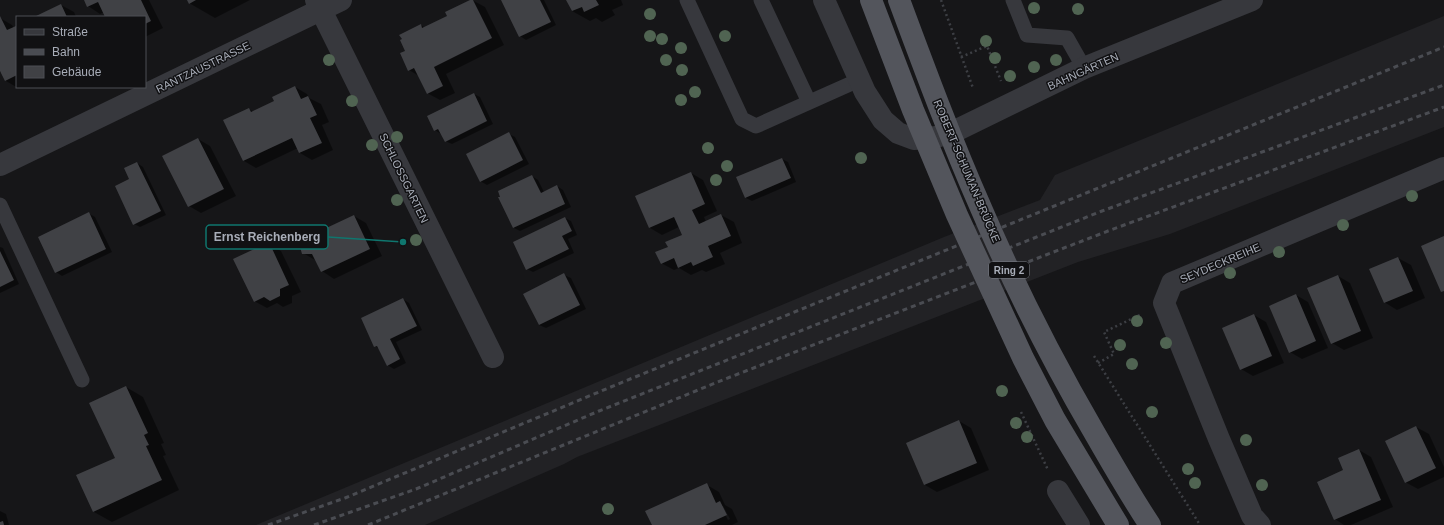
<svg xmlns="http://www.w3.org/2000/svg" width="1444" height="525" font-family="Arial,sans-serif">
	<rect width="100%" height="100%" fill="#161618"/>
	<path fill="#222225" d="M1444 16V127L1170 234 1078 262 577 457 564 464 425 525H256L944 237 1040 200 1055 175Z"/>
	<path fill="#0007" fill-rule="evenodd" d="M85 0H149L163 28 145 37V17H106L104 12 100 14 88 6Z
		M188 0H250L215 18 189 3Z
		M472 0 485 7 504 45 446 74 455 93 440 100 427 93 419 76 409 70 403 40 421 25 425 28 448 16Z
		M502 0H544L556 25 526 40 520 36Z
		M567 0H621L623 5 612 10 615 15 602 22 596 18 590 21 572 11Z
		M61 5 74 12 76 17H36Z
		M0 18 12 25 14 28H17V87H20L18 88 6 81 2 73 0 72Z
		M295 87 307 94 309 98 321 104 329 122 322 125 333 150 312 160 300 153 298 148 256 168 244 161 225 120 249 109 254 112 275 102Z
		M474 94 480 97 493 124 452 144 445 141 441 134 435 130Z
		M509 134 515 137 529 164 487 185 480 181Z
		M198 139 210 146 236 196 201 213 189 206Z
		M782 159 788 162 796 182 752 201 746 198 738 178Z
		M137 163 143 167 166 215 140 227 134 224Z
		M691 173 703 180 717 211 704 217 706 222 721 215 734 222 742 243 720 253 725 264 706 272 702 270 691 275 679 268 674 270 661 263 669 247 683 235 679 227 662 235 650 228 636 197Z
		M532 176 538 180 544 192 557 186 563 190 571 207 520 231 514 228 500 198Z
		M88 213 95 217 112 252 62 276 56 272Z
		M354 216 366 223 382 256 334 279 322 271 315 260 303 253Z
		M565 218 571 221 577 235 568 239 574 253 533 272 527 269Z
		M269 244 281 251 301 292 292 296V303L283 307 277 303 267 308 254 301Z
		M0 247 3 248 19 284 0 293Z
		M1398 258 1411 265 1425 298 1397 310 1384 302Z
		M564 275 571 278 586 309 546 328 539 325Z
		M1338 276 1350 283 1373 338 1344 350 1332 343Z
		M1296 295 1308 302 1328 348 1302 359 1290 352Z
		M403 299 409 303 422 330 396 342 406 363 394 369 387 365 379 349 375 346Z
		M1254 315 1266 322 1284 363 1253 376 1241 369Z
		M126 387 143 397 164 443 161 444 166 455 163 456 179 490 112 522 94 512 78 476 116 458Z
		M959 421 971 428 989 470 937 492 925 485Z
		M1416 427 1429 434 1444 467V477L1418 489 1405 482Z
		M1359 450 1371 457 1393 507 1351 525H1344L1335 519Z
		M707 485 719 492 725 505 732 509 738 522 732 525H653ZM721 506H723L730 519 728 520Z
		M0 511 6 514 9 525H0Z"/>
	<path fill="#404145" d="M84 0H141L151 21 145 24V17H105L98 2 87 7Z
		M187 0H196L189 4Z
		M470 0H473L492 38 434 67 443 86 427 94 414 68 408 71 400 53 405 51 400 40 402 39 399 35 421 24 422 28 447 16 445 12Z
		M501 0H540L551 22 519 37Z
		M566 0H596L599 5 584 12 582 7 572 11Z
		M61 4 67 17H34Z
		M0 16 7 30 16 26 17 28V75L5 81 0 71Z
		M295 86 301 99 308 96 317 115 310 118 322 143 299 153 292 138 243 161 223 120 249 108 251 112 274 101 272 97Z
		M474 93 487 121 445 142 438 129 434 131 427 116Z
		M509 132 523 160 480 182 466 154Z
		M198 138 224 189 188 207 162 156Z
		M782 158 791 178 745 198 736 177Z
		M137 162 161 211 133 225 115 186 129 179 124 168Z
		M691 172 705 204 692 210 699 224 721 214 731 236 708 246 713 257 693 266 691 262 678 268 674 258 661 264 655 252 668 247 665 242 682 235 674 217 649 228 635 196Z
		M532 175 541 193 557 185 565 204 513 228 498 197H500L498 191Z
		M89 212 106 249 55 273 38 237Z
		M354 215 370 249 321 272 312 254H302L299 243 305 238Z
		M565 217 572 231 562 236 569 249 526 270 513 242Z
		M1444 236V291L1441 292 1421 246Z
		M269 242 289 285 280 289V296L270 301 264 297 254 302 233 259Z
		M0 251 14 280 0 287Z
		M1398 257 1413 291 1384 303 1369 269Z
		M564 273 580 305 539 325 523 294Z
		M1338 275 1361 331 1331 344 1307 288Z
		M1296 294 1316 341 1289 353 1269 306Z
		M403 298 417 326 390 339 400 359 387 366 377 346 374 347 361 318Z
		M1254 314 1272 356 1240 370 1222 328Z
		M126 386 148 433 144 435 149 445 146 446 162 480 93 512 76 475 115 458 89 403Z
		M959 420 977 463 924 485 906 443Z
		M1416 426 1436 468 1405 483 1385 441Z
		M1359 449 1381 500 1334 520 1317 482 1343 470 1338 458Z
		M707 483 716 503 720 501 727 515 705 525H652L645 511Z
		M3 521 4 525H0V522Z"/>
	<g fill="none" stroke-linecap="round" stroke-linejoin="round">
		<path stroke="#3d3f44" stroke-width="2.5" stroke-dasharray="2 3" stroke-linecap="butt" d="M941 0 973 88
			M961 57 987 46 1001 81
			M1094 356 1200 525
			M1098 363 1114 354 1104 332 1142 314
			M1021 412 1048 470"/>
		<path stroke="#37383d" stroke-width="15" d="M687 0 742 119 756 126 859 80
			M761 0 809 102
			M1013 0 1027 35 1067 38 1084 68
			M0 205 82 380"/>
		<path stroke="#37383d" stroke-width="22" d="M316 0 493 357
			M824 0 865 92 883 120 898 133 914 139 936 137 955 131 1084 68 1252 0
			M0 165 341 0
			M1058 491 1079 525
			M1260 525 1252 516 1219 439 1164 303 1172 283 1444 168"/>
		<path stroke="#4a4c52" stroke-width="3" stroke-dasharray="5 4" stroke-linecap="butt" d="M268 525 345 498 618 384 1444 47
			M314 525 416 489 599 411 1102 211 1444 85
			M368 525 725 379 1108 231 1444 107"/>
		<path stroke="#53555c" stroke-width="22" d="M871 0 913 110 957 215 1023 358 1055 420 1118 525
			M899 0C925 70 951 140 981 208 1014 285 1052 360 1094 432 1112 463 1130 495 1150 525"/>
	</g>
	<g fill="#506452">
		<circle cx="1034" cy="8" r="6"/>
		<circle cx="1078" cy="9" r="6"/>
		<circle cx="650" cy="14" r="6"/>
		<circle cx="650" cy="36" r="6"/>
		<circle cx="725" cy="36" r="6"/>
		<circle cx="662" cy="39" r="6"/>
		<circle cx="986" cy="41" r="6"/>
		<circle cx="681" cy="48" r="6"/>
		<circle cx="995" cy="58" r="6"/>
		<circle cx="329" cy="60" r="6"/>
		<circle cx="666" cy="60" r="6"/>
		<circle cx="1056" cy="60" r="6"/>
		<circle cx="1034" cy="67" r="6"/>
		<circle cx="682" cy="70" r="6"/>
		<circle cx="1010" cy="76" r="6"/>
		<circle cx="695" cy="92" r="6"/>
		<circle cx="681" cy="100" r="6"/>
		<circle cx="352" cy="101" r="6"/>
		<circle cx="397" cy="137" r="6"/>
		<circle cx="372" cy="145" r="6"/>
		<circle cx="708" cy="148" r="6"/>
		<circle cx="861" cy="158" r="6"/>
		<circle cx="727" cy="166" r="6"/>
		<circle cx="716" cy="180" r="6"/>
		<circle cx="1412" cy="196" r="6"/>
		<circle cx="397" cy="200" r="6"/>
		<circle cx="1343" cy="225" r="6"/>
		<circle cx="416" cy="240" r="6"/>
		<circle cx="1279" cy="252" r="6"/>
		<circle cx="1230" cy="273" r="6"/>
		<circle cx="1137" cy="321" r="6"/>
		<circle cx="1166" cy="343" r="6"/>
		<circle cx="1120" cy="345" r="6"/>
		<circle cx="1132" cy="364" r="6"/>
		<circle cx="1002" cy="391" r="6"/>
		<circle cx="1152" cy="412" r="6"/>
		<circle cx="1016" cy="423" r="6"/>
		<circle cx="1027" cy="437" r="6"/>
		<circle cx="1246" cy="440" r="6"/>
		<circle cx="1188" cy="469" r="6"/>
		<circle cx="1195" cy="483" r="6"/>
		<circle cx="1262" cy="485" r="6"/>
		<circle cx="608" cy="509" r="6"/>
	</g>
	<g text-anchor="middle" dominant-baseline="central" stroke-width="3" stroke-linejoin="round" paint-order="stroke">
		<rect fill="#111113" stroke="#7b7e86" stroke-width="1" x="989" y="262" width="40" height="16" rx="3"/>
		<g font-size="10" font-weight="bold" fill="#a8adb8">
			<text x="1009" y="270">Ring 2</text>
		</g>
		<g font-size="11" fill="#a8adb8" stroke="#111113">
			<text transform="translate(203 67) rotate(-26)">RANTZAUSTRASSE</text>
			<text transform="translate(1083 71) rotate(-24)">BAHNGÄRTEN</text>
			<text transform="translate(967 171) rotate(67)">ROBERT-SCHUMAN-BRÜCKE</text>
			<text transform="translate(404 178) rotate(64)">SCHLOSSGARTEN</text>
			<text transform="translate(1220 263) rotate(-23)">SEYDECKREIHE</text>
		</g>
	</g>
	<path fill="none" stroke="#0f766e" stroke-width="1.5" d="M403 242L328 237"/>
	<circle fill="#0f766e" stroke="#111113" stroke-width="1.5" cx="403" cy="242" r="4"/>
	<rect fill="#111113" stroke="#0f766e" stroke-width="1.5" x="206" y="225" width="122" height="24" rx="4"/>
	<g font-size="12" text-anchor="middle" font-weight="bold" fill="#a8adb8">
		<text x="267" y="241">Ernst Reichenberg</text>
	</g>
	<rect x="16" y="16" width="130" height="72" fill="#111113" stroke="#4d4f55"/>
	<rect x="24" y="29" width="20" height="6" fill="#37383d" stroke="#4d4f55"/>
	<text x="52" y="36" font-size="12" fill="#a8adb8">Straße</text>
	<rect x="24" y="49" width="20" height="6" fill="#4a4c52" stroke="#4d4f55"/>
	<text x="52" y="56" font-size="12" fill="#a8adb8">Bahn</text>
	<rect x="24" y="66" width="20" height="12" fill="#404145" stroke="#4d4f55"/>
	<text x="52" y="76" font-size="12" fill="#a8adb8">Gebäude</text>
</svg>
